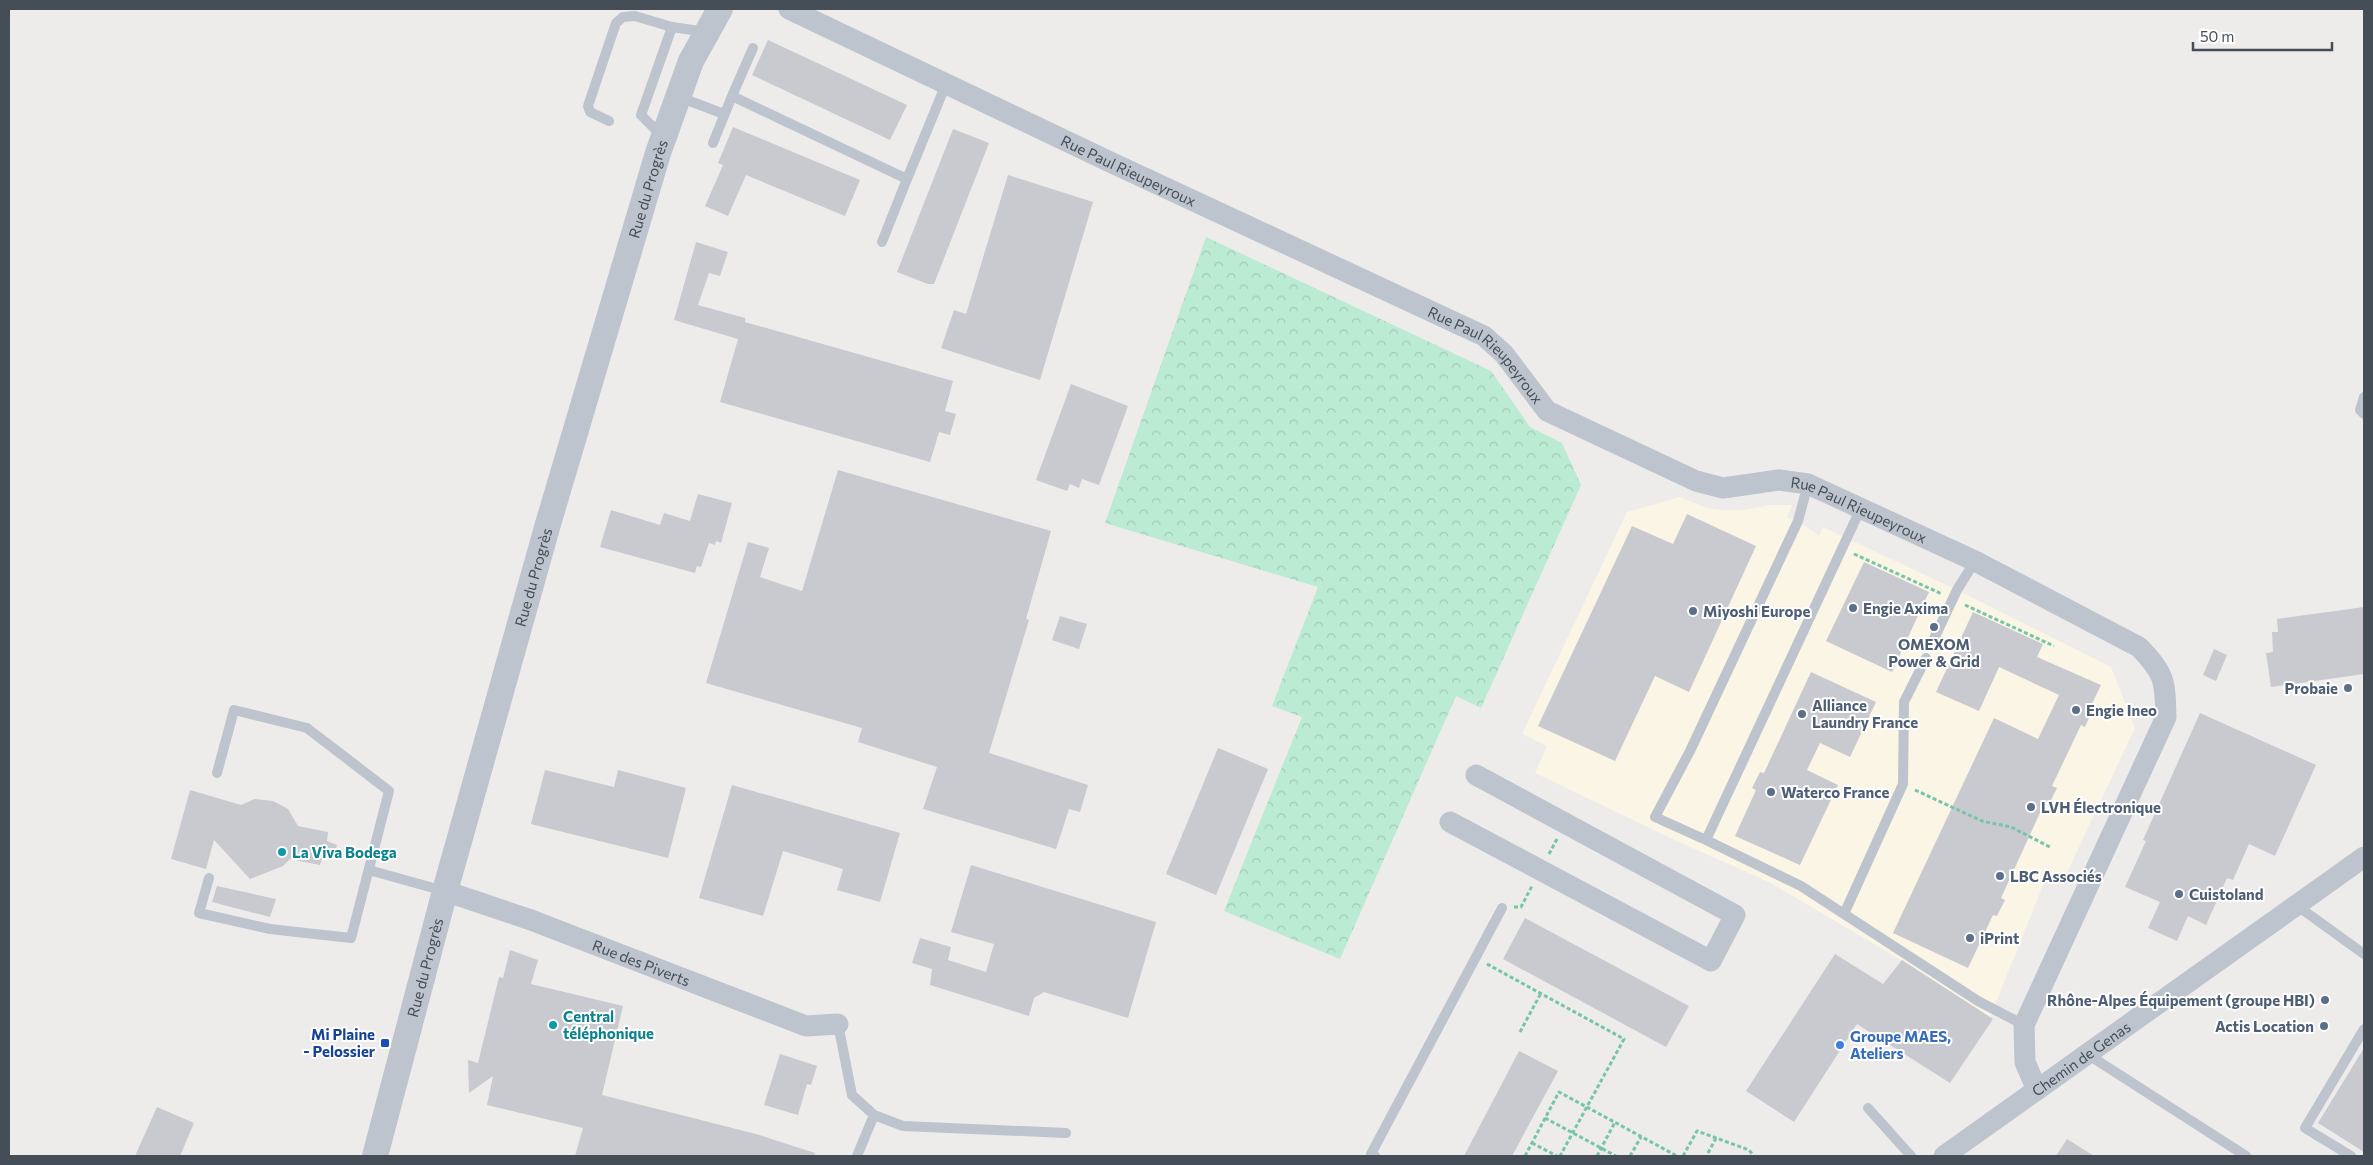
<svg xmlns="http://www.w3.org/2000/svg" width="2373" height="1165" font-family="Commissioner,sans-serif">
	<defs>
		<pattern id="forest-crowns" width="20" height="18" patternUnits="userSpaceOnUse" patternTransform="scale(1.25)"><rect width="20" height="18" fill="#bbebd2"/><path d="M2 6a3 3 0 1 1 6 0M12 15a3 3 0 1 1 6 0" fill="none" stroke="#a2cbb6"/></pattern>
	</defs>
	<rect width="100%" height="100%" fill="#eeebeb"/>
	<path fill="#faf5e4" d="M1680 497 1707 508 1723 510H1744L1770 505H1792L1787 517 1798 521 1819 536 1823 527 1957 590 2111 667 2135 728 2062 883 2047 875 1990 1017 1901 960 1771 883 1679 842 1535 773 1547 746 1522 734 1627 512Z"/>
	<path fill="url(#forest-crowns)" d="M1206 237 1491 371 1530 427 1562 443 1581 485 1481 708 1456 696 1340 959 1224 911 1302 717 1272 706 1318 587 1105 523Z"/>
	<path fill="#c8cad0" d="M768 40 907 105 890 140 752 75Z
		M733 127 860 180 845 216 746 175 728 216 705 206 723 165 718 163Z
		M953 129 989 143 934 284H928L897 272Z
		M1008 175 1093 202 1040 380 941 348 954 310 966 314Z
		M696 242 728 252 720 276 709 273 698 305 745 318V322L953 381 945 411 956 414 950 435 939 432 930 462 720 402 738 339 674 320Z
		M1071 384 1128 406 1099 485 1082 479 1079 488 1070 484 1067 491 1036 480Z
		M838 470 1051 531 1026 619 1029 620 989 753 1088 785 1080 812 1069 809 1056 849 923 809 937 767 858 742 862 728 706 683 748 542 769 548 760 577 802 591Z
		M698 494 732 503 721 543 716 541 715 545 709 543 701 567 697 566 695 573 600 547 611 510 660 525 664 513 690 521Z
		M1687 514 1756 546 1689 692 1655 676 1615 761 1538 726 1632 526 1673 544Z
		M1864 562 1929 592 1892 672 1826 641Z
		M2364 607V674L2271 687 2266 653 2273 652 2272 632H2278L2277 619Z
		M1973 612 2043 644 2037 657 2101 685 2088 712 2091 713 2085 727 2081 725 2052 786 2057 788 2049 804 2045 802 2001 898 2005 900 1997 916 1993 915 1968 968 1893 933 1994 718 2038 739 2059 695 1999 667 1979 711 1936 692Z
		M1060 616 1087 624 1079 649 1052 640Z
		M2214 649 2227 655 2216 681 2203 675Z
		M1811 672 1876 702 1850 757 1820 743 1807 770 1838 785 1800 865 1735 836 1756 790 1752 788 1760 772 1764 773Z
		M2200 713 2316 765 2275 856 2249 844 2233 880 2227 878 2206 925 2188 916 2177 941 2148 928 2160 902 2125 887 2146 841 2143 840Z
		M1218 748 1268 769 1216 895 1166 874Z
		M545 770 614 787 618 770 686 788 668 858 531 824Z
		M732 785 900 833 880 902 837 890 843 869 783 851 763 916 699 898Z
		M190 790 241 805 255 799 273 801 288 809 298 826 328 832 327 841 337 845 334 857 323 856 320 865 290 859 283 866 250 879 214 840 206 869 171 859Z
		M971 865 1156 922 1128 1018 1044 992 1034 998 1029 1016 930 985 932 969 912 963 920 938 951 947 948 960 986 972 994 944 951 932Z
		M217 886 276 899 270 917 212 902Z
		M1525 918 1689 1006 1666 1047 1503 959Z
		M510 950 538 960 531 984 623 1006 602 1095 756 1134 815 1153 814 1156H575L583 1128 487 1105 493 1076 469 1093 468 1060 478 1063 499 977 503 978Z
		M1835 954 1883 984 1902 960 1993 1019 1950 1083 1857 1024 1794 1122 1746 1091Z
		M2364 1048V1152L2318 1123Z
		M1519 1051 1558 1071 1512 1156H1464Z
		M780 1054 817 1066 811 1085 807 1084 798 1115 764 1105Z
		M157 1107 194 1123 180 1156H135Z
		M2067 1139 2094 1156H2056Z"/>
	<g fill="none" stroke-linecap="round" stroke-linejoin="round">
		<path stroke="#75c6a6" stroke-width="3" stroke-dasharray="4 2.5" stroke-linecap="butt" d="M1854 554 1942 594
			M1965 605 2054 646
			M1915 790 1982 821 2011 827 2050 847
			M1549 854 1557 839
			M1514 907H1521L1532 886
			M1487 964 1624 1039 1560 1156
			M1520 1032 1541 993
			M1545 1118 1616 1156
			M1532 1143 1557 1156
			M1708 1153 1716 1138
			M1525 1156 1559 1092 1677 1156
			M1597 1156 1615 1122
			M1630 1156 1641 1137
			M1683 1156 1697 1131 1749 1150 1754 1156"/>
		<path stroke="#bdc4cd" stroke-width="10" d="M753 48 732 96 907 179 946 84
			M679 97 724 114
			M609 121 590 112 588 106 616 23 623 17 635 16 672 27 706 32
			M665 132 654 128 641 115 672 27
			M713 143 732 96
			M882 242 907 179
			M2364 397 2360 410 2364 414
			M1861 508 1706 840 1801 886 1978 1001 2024 1025
			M1931 645 1957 590 1975 561
			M1706 840 1655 817 1690 751 1798 521 1808 484
			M369 870 444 891
			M209 878 199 913 270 929 351 938 389 791 307 728 234 710 217 773
			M2296 905 2364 954
			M1844 914 1903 784 1904 702 1926 658
			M838 1024 852 1095 874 1115 857 1156
			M2087 1054 2246 1156
			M1868 1108 1911 1156
			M874 1115 903 1126 1066 1133
			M1375 1156 1371 1154 1502 908
			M2351 1156 2305 1128 2364 1029"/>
		<g stroke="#bdc4cd" stroke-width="21">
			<path id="s1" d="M789 9 1108 161 1484 336 1504 354 1547 411 1696 481 1723 488 1779 480 1808 484 1975 561 2139 647C2165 674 2165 680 2166 717L2024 1025 2025 1062 2037 1090"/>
			<path d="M1450 822 1711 961 1735 915 1476 775"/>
			<path id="s2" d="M445 891 531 920 806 1026 838 1024"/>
			<path id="s3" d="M1944 1156 2364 857"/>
		</g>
		<path stroke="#bdc4cd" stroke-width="26" id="s4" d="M375 1156 445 891 548 524 658 153 691 61 720 9"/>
	</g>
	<g fill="#5c6f8a" stroke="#fff" stroke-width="2">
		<circle cx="1853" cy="608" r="5"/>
		<circle cx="1693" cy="611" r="5"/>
		<circle cx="1934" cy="627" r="5"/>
		<circle cx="2348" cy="688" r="5"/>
		<circle cx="2076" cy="710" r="5"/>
		<circle cx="1802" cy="714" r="5"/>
		<circle cx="1771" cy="792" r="5"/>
		<circle cx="2031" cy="807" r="5"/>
		<circle cx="2000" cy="876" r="5"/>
		<circle cx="2179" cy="894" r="5"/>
		<circle cx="1970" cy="938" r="5"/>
		<circle cx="2325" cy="1000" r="5"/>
		<circle cx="2324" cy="1026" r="5"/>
	</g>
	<g fill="#0f9aa8" stroke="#fff" stroke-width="2">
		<circle cx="282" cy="852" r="5"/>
		<circle cx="553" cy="1025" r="5"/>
	</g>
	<rect fill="#1a4fb4" stroke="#fff" stroke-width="2" x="380" y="1038" width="10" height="10" rx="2.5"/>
	<circle fill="#3f7fe0" stroke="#fff" stroke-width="2" cx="1840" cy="1045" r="5"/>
	<g text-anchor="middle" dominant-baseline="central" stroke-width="4" stroke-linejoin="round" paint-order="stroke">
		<g font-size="15" fill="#454d57" stroke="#fff">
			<text stroke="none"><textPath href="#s1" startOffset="376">Rue Paul Rieupeyroux</textPath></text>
			<text stroke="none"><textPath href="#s4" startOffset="1005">Rue du Progrès</textPath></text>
			<text stroke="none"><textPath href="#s1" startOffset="781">Rue Paul Rieupeyroux</textPath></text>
			<text stroke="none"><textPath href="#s1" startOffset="1201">Rue Paul Rieupeyroux</textPath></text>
			<text stroke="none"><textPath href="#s4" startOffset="600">Rue du Progrès</textPath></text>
			<text stroke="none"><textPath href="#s2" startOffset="209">Rue des Piverts</textPath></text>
			<text stroke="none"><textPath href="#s4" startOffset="195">Rue du Progrès</textPath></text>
			<text stroke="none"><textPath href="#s3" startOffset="168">Chemin de Genas</textPath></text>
		</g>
		<g font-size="15" font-weight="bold" fill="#4e5e75" stroke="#fff" text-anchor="start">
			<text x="1863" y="608">Engie Axima</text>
			<text x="1703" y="611">Miyoshi Europe</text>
			<text x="1934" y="644" text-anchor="middle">OMEXOM<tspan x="1934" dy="17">Power &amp; Grid</tspan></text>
			<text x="2338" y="688" text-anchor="end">Probaie</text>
			<text x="1812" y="705">Alliance<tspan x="1812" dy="17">Laundry France</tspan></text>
			<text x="2086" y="710">Engie Ineo</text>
			<text x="1781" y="792">Waterco France</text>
			<text x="2041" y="807">LVH Électronique</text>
			<text x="2010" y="876">LBC Associés</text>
			<text x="2189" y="894">Cuistoland</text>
			<text x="1980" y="938">iPrint</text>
			<text x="2315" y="1000" text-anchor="end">Rhône-Alpes Équipement (groupe HBI)</text>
			<text x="2314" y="1026" text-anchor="end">Actis Location</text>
		</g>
		<g font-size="15" font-weight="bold" fill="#0d838f" stroke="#fff" text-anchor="start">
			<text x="292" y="852">La Viva Bodega</text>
			<text x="563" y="1016">Central<tspan x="563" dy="17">téléphonique</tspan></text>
		</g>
		<g font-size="15" font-weight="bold" fill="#164399" stroke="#fff" text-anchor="end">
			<text x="375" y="1034">Mi Plaine<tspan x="375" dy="17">- Pelossier</tspan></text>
		</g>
		<g font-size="15" font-weight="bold" fill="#366cbe" stroke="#fff" text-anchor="start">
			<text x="1850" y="1036">Groupe MAES,<tspan x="1850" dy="17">Ateliers</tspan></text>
		</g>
	</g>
	<rect width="2373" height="1165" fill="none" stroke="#454d57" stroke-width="20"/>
	<path d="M2193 42v8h139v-8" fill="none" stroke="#454d57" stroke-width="2.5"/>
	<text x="2200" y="42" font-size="15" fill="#454d57" stroke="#ffffff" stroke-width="4" paint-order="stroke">50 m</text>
</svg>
